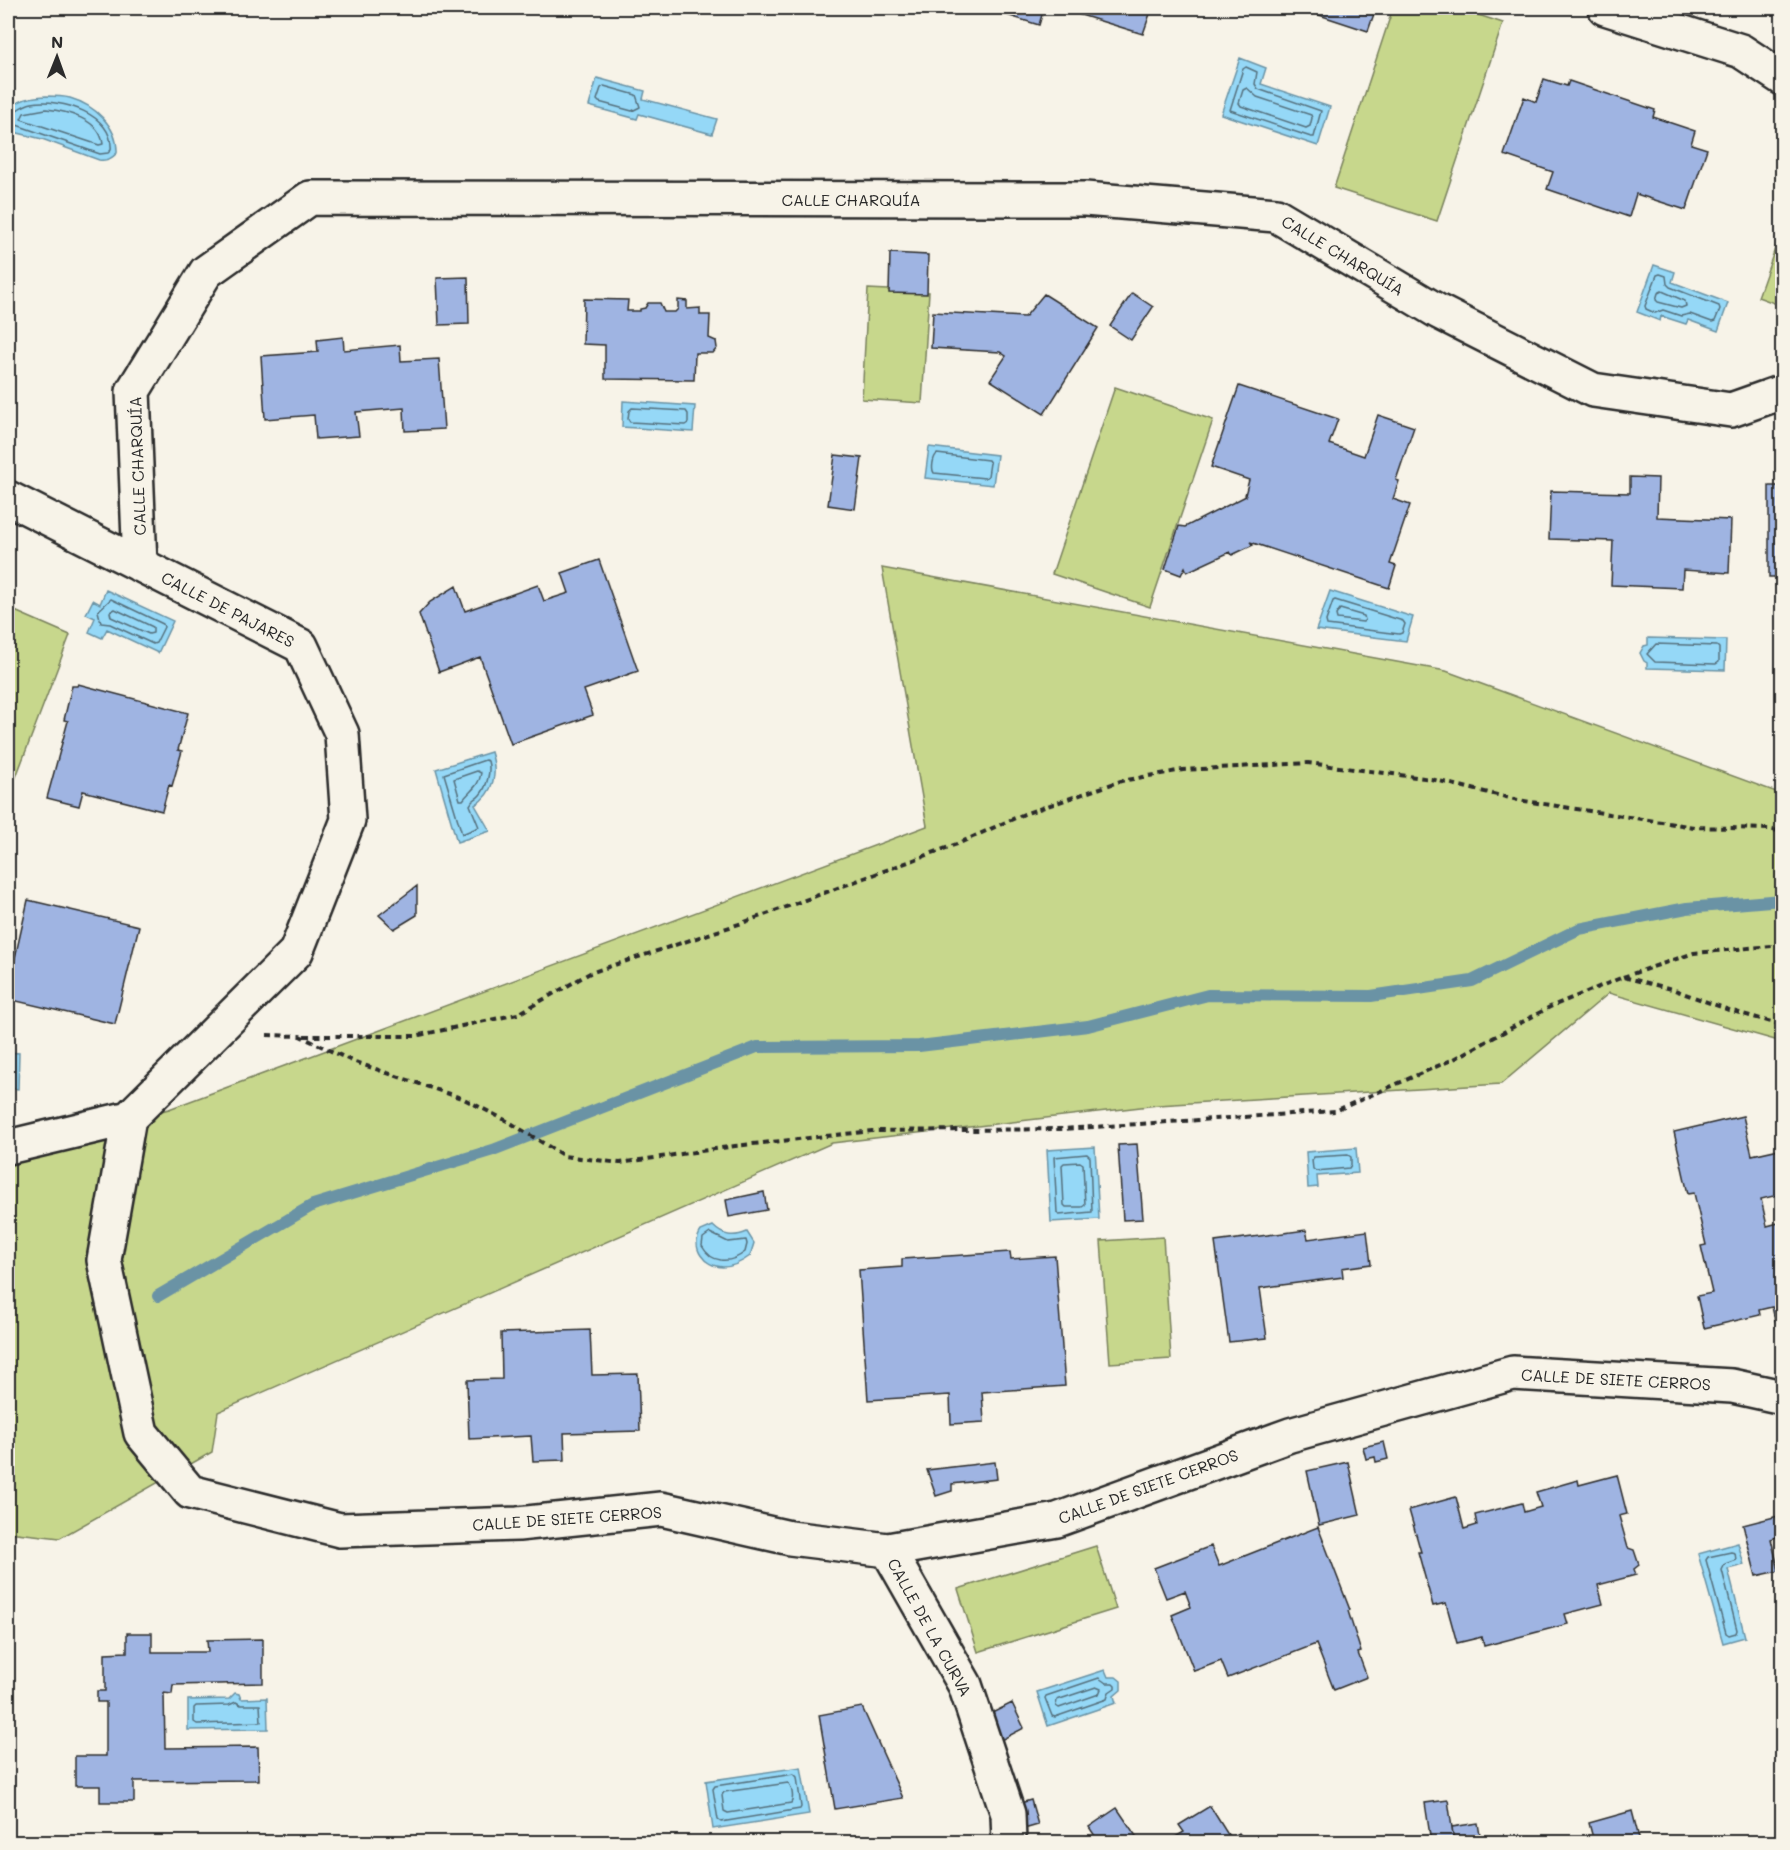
<svg xmlns="http://www.w3.org/2000/svg" width="1790" height="1850" font-family="Mali,sans-serif">
	<rect width="100%" height="100%" fill="#f7f3e8"/>
	<filter id="ink" filterUnits="userSpaceOnUse"><feTurbulence type="fractalNoise" baseFrequency=".0167" numOctaves="2"/><feDisplacementMap in="SourceGraphic" scale="12" xChannelSelector="R" yChannelSelector="G"/><feConvolveMatrix kernelMatrix="1 2 1 2 8 2 1 2 1" color-interpolation-filters="sRGB"/></filter>
	<g filter="url(#ink)">
		<path fill="#c7d78c" stroke="#79815c" stroke-width="1.5" d="M1393 8H1457L1503 23 1437 221 1334 188Z
			M1782 229V306L1758 297Z
			M868 289 929 292 922 403 862 399Z
			M1115 387 1213 420 1150 607 1052 574Z
			M882 568 1446 671 1782 794V1042L1609 993 1501 1084 1158 1105 832 1143 218 1412 212 1452 60 1538 8 1532V1152L169 1109 927 826Z
			M8 608 70 635 8 798Z
			M1163 1237 1171 1359 1110 1363 1101 1241Z
			M1096 1546 1116 1609 978 1652 958 1589Z"/>
		<path fill="#95d8f7" stroke="#6b93a5" stroke-width="1.5" d="M1240 58 1266 68 1261 84 1330 107 1318 146 1221 114Z
			M597 78 645 91 643 99 717 119 712 134 639 114 637 119 589 106Z
			M46 96C54 96 62 96 70 98 94 105 118 126 117 153 111 159 107 161 99 160L42 139 14 132 9 126 8 110C19 99 30 97 46 96Z
			M1654 265 1675 272 1672 282 1728 303 1718 331 1688 320 1686 324 1661 316 1660 321 1637 312Z
			M623 401 695 406 693 432 622 427Z
			M929 447 997 455 993 485 925 478Z
			M106 590 173 621 158 653 107 629 102 638 89 632 95 618 86 614 93 600 100 604Z
			M1330 591 1413 617 1406 641 1316 630Z
			M1648 638 1726 640 1725 670 1647 668V663L1644 661 1640 653 1644 646 1648 645Z
			M491 752C498 773 494 793 475 805L490 831 457 842 436 769Z
			M8 1052 19 1053 18 1089 8 1088Z
			M1095 1147 1099 1219 1051 1222 1047 1150Z
			M1356 1148 1358 1173 1317 1176 1318 1187 1308 1188 1306 1152Z
			M713 1226C723 1236 733 1238 747 1232L754 1243 750 1256C742 1262 733 1267 723 1267 704 1267 690 1247 701 1231Z
			M1738 1543 1744 1565 1728 1569 1745 1637 1723 1643 1698 1554Z
			M1105 1670 1108 1677H1116L1121 1681V1690L1114 1696 1116 1703 1048 1726 1037 1692Z
			M235 1693 239 1694 241 1699 267 1698 268 1729 188 1730V1700L229 1699Z
			M801 1767 809 1814 713 1829 706 1781Z"/>
		<g fill="none" stroke-linecap="round" stroke-linejoin="round">
			<path stroke="#55707d" stroke-width="1.5" d="M1246 67 1257 72 1255 84 1258 89 1321 111 1314 137H1311L1230 110 1243 69Z
				M604 86 636 95 640 107 632 111 599 102 597 100 601 88Z
				M1247 88 1257 97 1311 115 1312 118 1310 126 1306 128 1241 106 1239 103 1243 90Z
				M46 109C66 111 100 119 103 144L99 145 21 119 24 113Z
				M8 114C15 113 21 105 32 103 61 98 114 114 111 150L108 153 100 154 8 122
				M1660 274 1666 276 1667 284 1670 287 1719 306 1720 309 1715 321 1712 322 1690 314 1681 316 1663 310 1655 313 1646 309 1645 306 1657 275Z
				M1662 291 1685 301 1686 306 1681 308 1658 302 1656 300 1658 293Z
				M632 408 686 411 688 414V423L685 425 630 422 628 419 629 411Z
				M937 454 988 460 990 463 988 476 985 478 934 473C931 469 933 457 937 454Z
				M111 599 163 624 164 627 156 643 153 644 110 624 101 623 98 611Z
				M1335 600 1403 621 1405 624 1402 633 1399 634 1327 625 1326 621 1333 601Z
				M115 609 153 627V633L149 634 111 617 110 612Z
				M1340 609 1364 616 1365 620 1363 622 1337 619 1336 615Z
				M1656 644 1717 646 1719 648V662L1716 664 1655 662 1647 654Z
				M485 760 488 761C491 771 487 787 480 795 476 800 472 799 470 805L479 827 462 834 444 774Z
				M477 771 481 773C479 787 470 790 463 800H460L454 779Z
				M1087 1154 1090 1157 1092 1212 1059 1215 1057 1213 1054 1157Z
				M1348 1155 1351 1157V1165L1349 1168 1316 1171 1313 1169 1312 1160 1314 1157Z
				M1080 1162 1083 1164 1085 1205 1082 1207H1066L1064 1205 1062 1165 1064 1163Z
				M710 1233 728 1242 746 1240 747 1244 745 1252C730 1264 712 1264 702 1246L703 1238Z
				M1731 1552 1735 1553 1736 1560 1725 1564 1722 1570 1737 1630 1736 1633 1729 1635 1726 1633 1706 1560 1708 1557Z
				M1099 1678 1106 1683H1113L1115 1685V1688L1109 1692 1107 1699 1055 1717 1052 1716 1045 1698 1046 1696Z
				M1096 1687 1101 1689 1099 1694 1059 1708 1056 1706 1057 1700Z
				M236 1702 241 1705H260L261 1722 197 1724 194 1722V1708L196 1706 229 1705Z
				M794 1774 797 1777 801 1807 800 1809 721 1822 718 1820 713 1789 715 1786Z
				M788 1783C792 1786 794 1799 791 1803L728 1813 724 1811 722 1795 724 1792Z"/>
			<path stroke="#6b93a5" stroke-width="12" d="M158 1296 313 1205 493 1150 757 1047 919 1046 1088 1026 1208 995 1371 996 1472 981 1579 929 1687 908 1782 900"/>
		</g>
		<path fill="#9fb4e2" stroke="#2b2b2b" stroke-width="1.5" d="M984 8H1044L1039 25Z
			M1058 8H1152L1143 34Z
			M1298 8H1376L1368 31Z
			M1544 79 1567 86 1569 81 1655 110 1653 117 1695 131 1691 144 1707 149 1686 210 1636 194 1629 217 1547 189 1553 172 1504 155 1524 97 1536 102Z
			M890 253 928 255 927 294 889 293Z
			M468 277 469 324 439 325 437 278Z
			M1132 293 1153 307 1131 340 1110 326Z
			M1044 294 1098 328 1044 414 990 380 1006 356 1000 352 931 348 933 312 1025 317Z
			M584 299 628 300 627 311H640V309L645 308 648 303H660L664 312H675L678 309V300L687 301V309L700 308V315H710L709 338 716 341 717 348 713 353H695L694 380 605 379V345L583 344Z
			M343 337 344 350 400 345 401 361 439 359 444 429 405 431 404 408 356 412 359 436 316 439 314 415 265 419 261 356 318 352 317 340Z
			M1239 386 1338 419 1329 444 1364 456 1378 415 1414 427 1396 480 1399 481 1393 499 1410 505 1390 564 1396 566 1389 588 1250 542 1253 545 1232 555 1230 552 1187 572 1185 567 1181 575 1165 569 1179 526 1185 527 1246 496 1245 495 1249 480 1211 467Z
			M835 455 862 458 855 509 828 505Z
			M1630 477 1658 478 1657 517 1731 520 1729 573 1683 570 1682 588 1611 585 1613 541 1549 539 1551 491 1630 493Z
			M1769 486H1782V577H1769Z
			M599 560 638 671 584 690 593 715 511 744 480 657 439 672 419 614 430 602 456 586 465 611 538 585 544 601 569 593 562 573Z
			M78 684 188 713 178 750 182 751 172 786 169 785 162 811 83 791 79 806 47 798 68 721 64 720 72 686H77Z
			M417 886V915L394 929 379 915Z
			M28 900 139 926 115 1024 8 999V989Z
			M1743 1116 1752 1155 1779 1149 1782 1166V1194L1761 1199 1767 1226 1782 1222V1270L1778 1271 1782 1293V1326L1777 1328 1772 1307 1759 1310 1760 1315 1704 1328 1697 1296 1712 1293 1701 1246 1706 1245 1694 1193 1688 1194 1674 1132Z
			M1137 1144 1143 1219 1123 1220 1118 1145Z
			M764 1192 767 1210 729 1217 726 1200Z
			M1306 1230 1308 1239 1367 1231 1371 1264 1342 1268 1343 1277 1260 1288 1267 1338 1229 1342 1215 1242Z
			M1010 1252 1011 1259 1055 1256 1065 1386 982 1392 984 1422 951 1424 950 1395 868 1400 859 1270 902 1267V1259Z
			M590 1330 592 1375 638 1374 640 1431 564 1433 565 1460 533 1461 531 1436 469 1439 467 1380 502 1379 501 1333Z
			M1384 1442 1388 1459 1376 1462 1375 1457 1366 1459 1363 1447Z
			M995 1462 997 1479 952 1484V1491L936 1496 927 1470Z
			M1348 1462 1360 1515 1319 1525 1307 1471Z
			M1617 1475 1627 1514 1619 1516 1628 1548 1634 1550 1639 1565 1634 1569 1636 1575 1598 1585 1603 1604 1565 1614 1568 1624 1484 1646 1482 1637 1457 1643 1446 1603 1433 1606 1418 1552H1421L1409 1510 1456 1497 1464 1529 1477 1525 1475 1515 1522 1503 1524 1512 1541 1507 1536 1492 1578 1480 1579 1485Z
			M1782 1515V1535L1771 1539 1779 1571 1756 1576 1743 1525Z
			M1318 1527 1350 1610 1348 1611 1361 1652 1358 1653 1367 1677 1334 1690 1316 1644 1228 1678 1221 1661 1194 1671 1172 1615 1191 1607 1185 1591 1166 1598 1154 1568 1211 1546 1219 1566Z
			M127 1633H152V1652H208L207 1640 263 1639V1683L173 1685 172 1694 164 1693 165 1748 258 1747 259 1780 134 1781V1802H100V1786H75V1756H106V1702H97V1691H105V1653L127 1652Z
			M1012 1703 1024 1728 999 1741 986 1716Z
			M862 1707 903 1798 835 1809 819 1715Z
			M1031 1800 1038 1825 1024 1829 1017 1804Z
			M1448 1800 1454 1842H1431L1425 1803Z
			M1210 1806 1230 1838 1239 1833 1246 1842H1167L1184 1832 1179 1825Z
			M1117 1808 1140 1842H1099L1089 1827Z
			M1632 1811 1640 1842H1594L1589 1823Z
			M1478 1823 1481 1842H1454L1452 1827Z"/>
		<g fill="none" stroke-linecap="round" stroke-linejoin="round">
			<defs>
				<path id="street" d="M1605 8 1741 51 1782 78
					M8 498 301 646 342 734 348 820 296 952 129 1118
					M140 565 133 391 206 272 310 198 1085 199 1276 215 1439 312 1593 390 1731 410 1782 392
					M129 1118 104 1260 141 1433 190 1492 340 1530 518 1524 661 1509 790 1538 888 1550 1057 1520 1290 1435 1513 1373 1732 1386 1782 1397
					M8 1147 129 1118
					M888 1550 965 1685 1008 1814 1009 1842"/>
			</defs>
			<use href="#street" stroke="#2b2b2b" stroke-width="38"/>
			<path stroke="#2b2b2b" stroke-width="4" stroke-dasharray="6 4.5" stroke-linecap="butt" d="M1623 977 1694 953 1782 945
				M267 1035 300 1036 352 1061 464 1099 509 1122 564 1156 620 1163 735 1146 872 1131 1063 1129 1335 1111 1456 1058 1550 1007 1623 977 1672 989 1729 1010 1782 1025
				M304 1036H415L518 1014 590 973 742 923 824 893 957 844 1024 814 1121 781 1183 770 1308 763 1431 779 1518 800 1694 827 1769 829 1782 832"/>
			<use href="#street" stroke="#f7f3e8" stroke-width="33"/>
		</g>
	</g>
	<g text-anchor="middle" dominant-baseline="central" stroke-width="6" stroke-linejoin="round" paint-order="stroke">
		<g font-size="16" fill="#2b2b2b" stroke="#f7f3e8">
			<text x="851" y="199">CALLE CHARQUÍA</text>
			<text transform="translate(1343 255) rotate(31)">CALLE CHARQUÍA</text>
			<text transform="translate(137 466) rotate(-92)">CALLE CHARQUÍA</text>
			<text transform="translate(228 609) rotate(27)">CALLE DE PAJARES</text>
			<text transform="translate(1616 1379) rotate(3)">CALLE DE SIETE CERROS</text>
			<text transform="translate(1148 1486) rotate(-20)">CALLE DE SIETE CERROS</text>
			<text transform="translate(567 1518) rotate(-4)">CALLE DE SIETE CERROS</text>
			<text transform="translate(930 1627) rotate(61)">CALLE DE LA CURVA</text>
		</g>
	</g>
	<rect width="1790" height="1850" fill="none" stroke="#f7f3e8" stroke-width="30"/>
	<rect x="15" y="15" width="1760" height="1820" fill="none" stroke="#2b2b2b" stroke-width="2" filter="url(#ink)"/>
	<g transform="translate(57 57) rotate(1)" stroke="#f7f3e8" stroke-width="4.5" paint-order="stroke">
	<path d="M0-4.5L10 22L0 15L-10 22Z" fill="#2b2b2b"/>
	<text y="-9" font-size="16" font-weight="bold" text-anchor="middle" fill="#2b2b2b">N</text>
	</g>
</svg>
